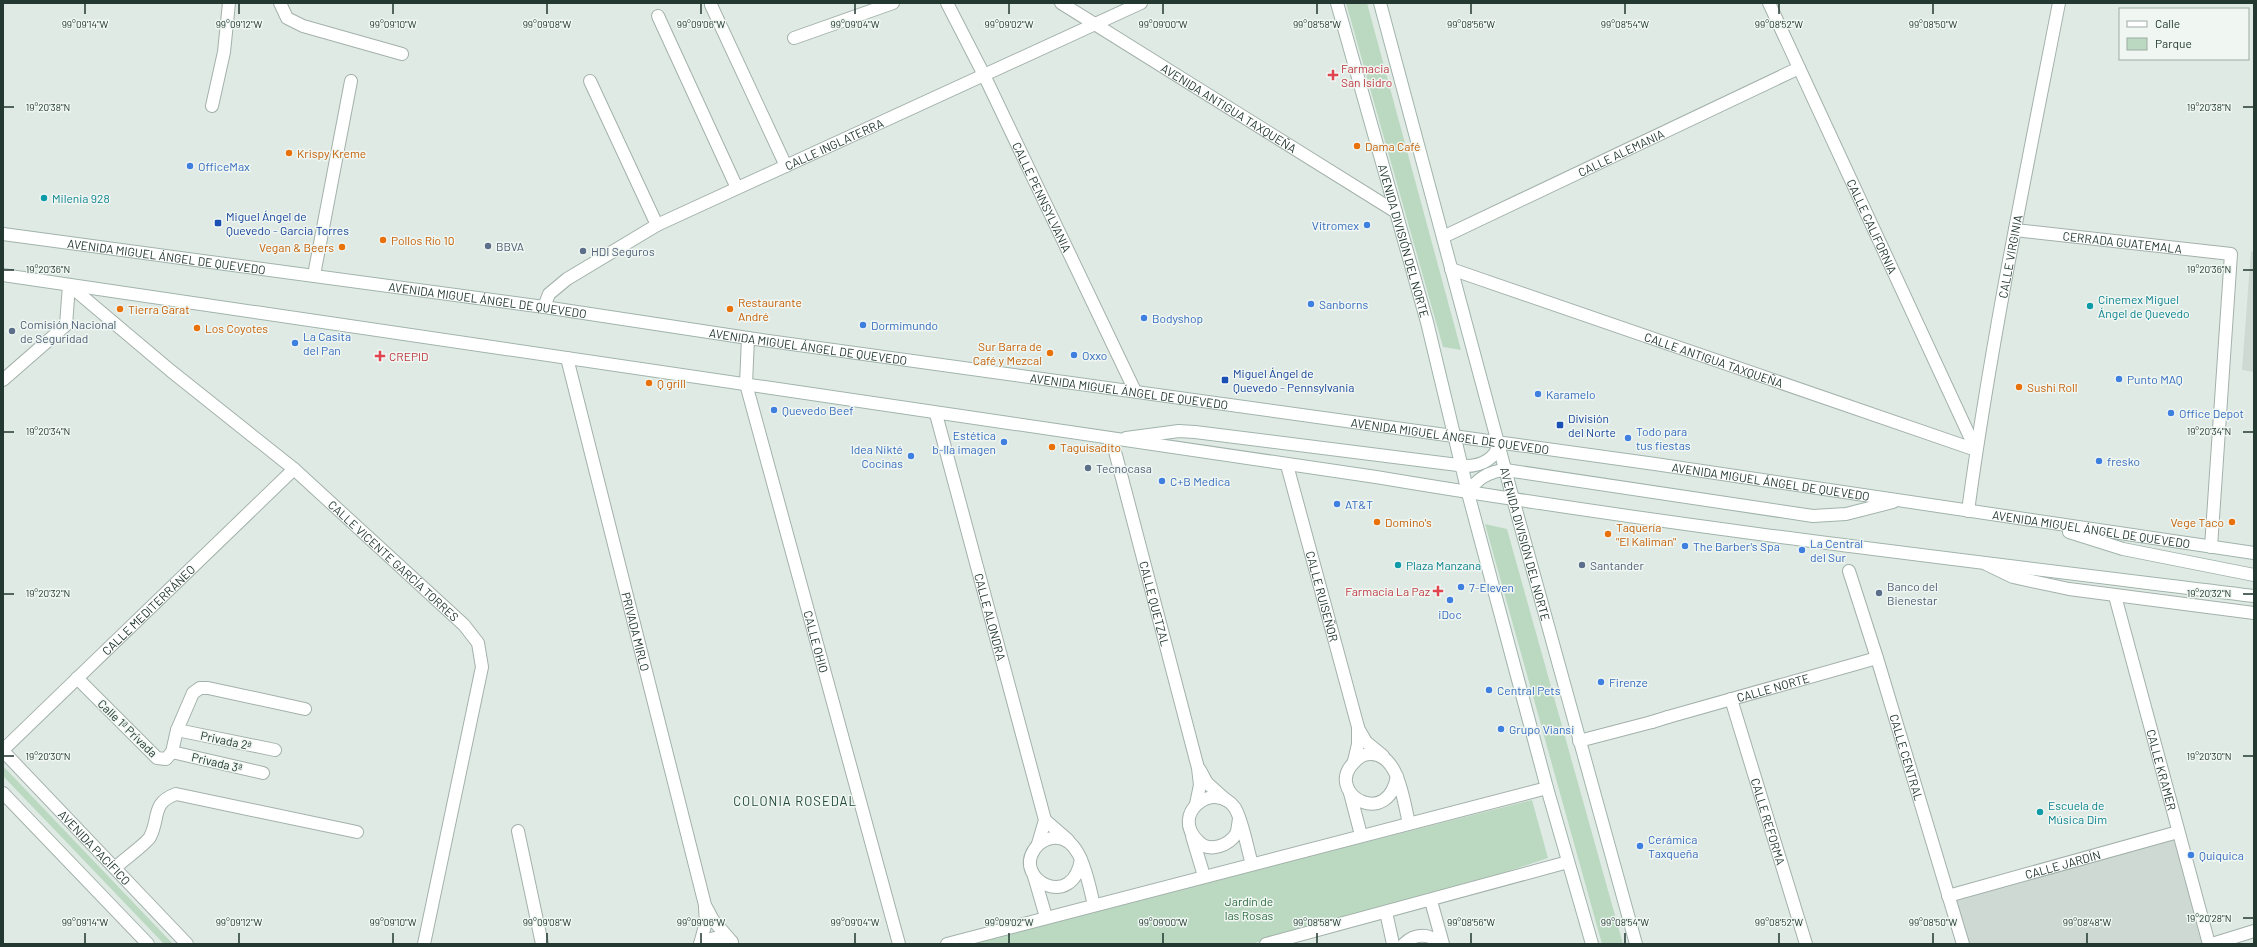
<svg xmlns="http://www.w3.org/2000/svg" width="2257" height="947" font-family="Barlow,sans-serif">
	<rect width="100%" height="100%" fill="#e0eae5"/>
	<path fill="#ced9d3" d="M2251 251 2254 252V372L2242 370Z
		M2177 833 2209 944H1963L1948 896Z"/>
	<path fill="#bbd9c1" d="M1346 3H1367L1461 350 1443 347Z
		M1485 524 1507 529 1623 944H1602Z
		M5 768 173 944H164L3 776V770Z
		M1532 800 1548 858 1434 896 1251 944H962Z"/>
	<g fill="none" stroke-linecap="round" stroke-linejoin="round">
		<defs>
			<path id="pedestrian" d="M1652 722 1668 717"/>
			<g id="minor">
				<path d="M280 3 287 18 303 26 402 54"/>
				<path id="s1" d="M947 3 984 75 1135 391"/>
				<path id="s2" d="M1061 3 1396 212"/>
				<path id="s3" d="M1769 3 1976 450"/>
				<path d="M711 5 786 166"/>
				<path d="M658 16 737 188"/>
				<path d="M794 38 893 3"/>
				<path d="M590 81 657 225"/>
				<path d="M212 106 224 52 229 3"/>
				<path id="s4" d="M2015 230 2231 254 2211 547"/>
				<path id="s5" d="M1443 237 1799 68"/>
				<path id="s6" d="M1451 269 1976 450"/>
				<path d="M314 275 351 81"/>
				<path id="s7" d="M69 285 171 371 294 469 464 625 478 643 482 667 424 944"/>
				<path id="s8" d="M544 307 549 294 567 279 657 225 1141 3"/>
				<path id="s9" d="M748 338 746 384 899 944"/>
				<path id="s10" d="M567 358 705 905 713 920 731 941"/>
				<path d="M3 380 66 325 69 285"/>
				<path id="s11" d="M936 414 1045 820 1038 844"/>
				<path id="s12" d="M1112 440 1198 768 1200 785 1196 804"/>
				<path id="s13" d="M1287 465 1358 727V744L1354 761"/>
				<path id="s14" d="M1968 511C1991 341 2026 172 2059 3"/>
				<path id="s15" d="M1849 571 1877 658 1963 944"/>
				<path id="s16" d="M2115 596 2209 944"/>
				<path d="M77 678 157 758 166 759 172 752 177 730 193 693 200 688H208L305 709"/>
				<path id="s17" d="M1731 699 1806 944"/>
				<path id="s18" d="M1668 717 1877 658"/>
				<path d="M1358 728 1366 742 1383 756"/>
				<path d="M177 730 275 750"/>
				<path d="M1579 741 1652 722"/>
				<path id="s19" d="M3 750 294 469"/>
				<path d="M172 752 263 773"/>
				<path d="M1200 770 1207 783 1226 800"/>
				<path d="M1397 776C1388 828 1330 796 1350 767 1354 762 1358 757 1364 755 1398 746 1403 800 1409 823"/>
				<path d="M1350 793 1361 835"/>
				<path d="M1239 819C1238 823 1238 830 1236 834 1229 845 1210 853 1199 842 1168 814 1215 779 1235 808 1243 822 1247 848 1252 864"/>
				<path d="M1045 820 1068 840"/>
				<path d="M518 831 542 944"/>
				<path d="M1192 836 1204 876"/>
				<path d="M1081 859C1073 911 1014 880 1034 850 1037 845 1042 841 1048 839 1081 828 1088 883 1094 905"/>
				<path d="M115 868C122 861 147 843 150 837 160 818 151 803 176 794L357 832"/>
				<path d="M1034 876 1046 917"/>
				<path id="s20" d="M1948 896 2178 832"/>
				<path d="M1431 901 1443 944"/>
				<path d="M1386 912 1393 944"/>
				<path d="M700 944 706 922 705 908"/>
				<path d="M700 944C711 937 721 935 732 942"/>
				<path d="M947 944 1547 788"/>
				<path d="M1266 944 1568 862"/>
				<path d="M1404 944C1415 933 1429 933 1441 944"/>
				<path d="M2212 944 2254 931"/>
			</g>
			<g id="tertiary">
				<path d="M1986 564 2013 577 2069 589 2254 613"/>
				<path id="s21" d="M3 751 187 944"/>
				<path d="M3 793 148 944"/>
			</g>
			<g id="secondary">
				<path id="s22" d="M1337 3 1427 322 1468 493 1547 788 1592 944"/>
				<path id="s23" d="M1380 3 1513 499 1636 944"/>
				<path id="s24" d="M3 234 544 307 748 338 1655 464 2254 553"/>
				<path d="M3 275 1376 477C1667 526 1961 560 2254 596"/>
				<path d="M1126 438 1179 431 1195 432 1466 466C1481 466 1496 459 1499 443"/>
				<path d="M1468 493C1476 479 1490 471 1506 470L1813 516 1846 514 1893 502"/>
				<path d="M2069 532 2123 549 2254 575"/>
			</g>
		</defs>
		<use href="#pedestrian" stroke="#a3b1ab" stroke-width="14"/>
		<use href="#minor" stroke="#a3b1ab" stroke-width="14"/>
		<use href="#tertiary" stroke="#a3b1ab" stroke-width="14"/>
		<use href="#secondary" stroke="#a0b4ab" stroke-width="14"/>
		<use href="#pedestrian" stroke="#fff" stroke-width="12"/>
		<use href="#minor" stroke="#fff" stroke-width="12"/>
		<use href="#tertiary" stroke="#fff" stroke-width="12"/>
		<use href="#secondary" stroke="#fff" stroke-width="12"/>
	</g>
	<path fill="none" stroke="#223831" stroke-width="1.5" d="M85 4V14M239 4V14M393 4V14M547 4V14M701 4V14M855 4V14M1009 4V14M1163 4V14M1317 4V14M1471 4V14M1625 4V14M1779 4V14M1933 4V14M4 107H14M2243 107H2253M4 270H14M2243 270H2253M4 432H14M2243 432H2253M4 594H14M2243 594H2253M4 756H14M2243 756H2253M2243 918H2253M85 933V943M239 933V943M393 933V943M547 933V943M701 933V943M855 933V943M1009 933V943M1163 933V943M1317 933V943M1471 933V943M1625 933V943M1779 933V943M1933 933V943M2087 933V943"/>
	<g fill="#e0444e" stroke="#f0f7f3" stroke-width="1.5">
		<path d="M1331 69h4v4h4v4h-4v4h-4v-4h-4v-4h4z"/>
		<path d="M378 350h4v4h4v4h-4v4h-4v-4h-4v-4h4z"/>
		<path d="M1436 585h4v4h4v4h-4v4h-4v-4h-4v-4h4z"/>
	</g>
	<g fill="#e8710a" stroke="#f0f7f3" stroke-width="1.5">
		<circle cx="1357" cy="146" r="4"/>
		<circle cx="289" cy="153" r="4"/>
		<circle cx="383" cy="240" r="4"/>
		<circle cx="342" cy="247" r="4"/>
		<circle cx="120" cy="309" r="4"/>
		<circle cx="730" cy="309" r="4"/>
		<circle cx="197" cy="328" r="4"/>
		<circle cx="1050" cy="353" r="4"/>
		<circle cx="649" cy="383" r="4"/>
		<circle cx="2019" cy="387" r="4"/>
		<circle cx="1052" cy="447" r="4"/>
		<circle cx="1377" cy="522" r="4"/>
		<circle cx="2232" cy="522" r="4"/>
		<circle cx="1608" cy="534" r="4"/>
	</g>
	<g fill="#3f7fe0" stroke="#f0f7f3" stroke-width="1.5">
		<circle cx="190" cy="166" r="4"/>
		<circle cx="1367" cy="225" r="4"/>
		<circle cx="1311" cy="304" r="4"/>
		<circle cx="1144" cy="318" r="4"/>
		<circle cx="863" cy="325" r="4"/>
		<circle cx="295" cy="343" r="4"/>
		<circle cx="1074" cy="355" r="4"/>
		<circle cx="2119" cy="379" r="4"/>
		<circle cx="1538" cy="394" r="4"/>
		<circle cx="774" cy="410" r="4"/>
		<circle cx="2171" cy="413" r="4"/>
		<circle cx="1628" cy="438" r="4"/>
		<circle cx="1004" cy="442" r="4"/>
		<circle cx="911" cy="456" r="4"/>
		<circle cx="2099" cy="461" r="4"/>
		<circle cx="1162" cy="481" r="4"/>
		<circle cx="1337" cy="504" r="4"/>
		<circle cx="1685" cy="546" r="4"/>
		<circle cx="1802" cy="550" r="4"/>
		<circle cx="1461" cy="587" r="4"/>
		<circle cx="1450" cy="600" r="4"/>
		<circle cx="1601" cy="682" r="4"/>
		<circle cx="1489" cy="690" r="4"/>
		<circle cx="1501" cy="729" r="4"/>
		<circle cx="1640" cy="846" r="4"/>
		<circle cx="2191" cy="855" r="4"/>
	</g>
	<g fill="#0f9aa8" stroke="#f0f7f3" stroke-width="1.5">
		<circle cx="44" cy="198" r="4"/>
		<circle cx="2090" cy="306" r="4"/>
		<circle cx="1398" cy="565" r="4"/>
		<circle cx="2040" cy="812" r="4"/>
	</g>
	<g fill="#1a4fb4" stroke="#f0f7f3" stroke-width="1.5">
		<rect x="214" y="219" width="8" height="8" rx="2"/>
		<rect x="1221" y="376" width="8" height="8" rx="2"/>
		<rect x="1556" y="421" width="8" height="8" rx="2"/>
	</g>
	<g fill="#5c6f8a" stroke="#f0f7f3" stroke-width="1.5">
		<circle cx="488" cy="246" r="4"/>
		<circle cx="583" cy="251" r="4"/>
		<circle cx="12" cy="331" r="4"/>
		<circle cx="1088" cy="468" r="4"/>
		<circle cx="1582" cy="565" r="4"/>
		<circle cx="1879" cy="593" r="4"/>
	</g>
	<g text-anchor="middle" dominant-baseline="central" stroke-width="3" stroke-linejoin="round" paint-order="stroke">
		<g font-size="12" fill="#be3a42" stroke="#f0f7f3" text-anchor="start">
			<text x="1341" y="68">Farmacia<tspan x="1341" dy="14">San Isidro</tspan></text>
			<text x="389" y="356">CREPID</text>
			<text x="1430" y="591" text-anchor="end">Farmacia La Paz</text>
		</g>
		<g font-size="12" fill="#223831" stroke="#f0f7f3">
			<text stroke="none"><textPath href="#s2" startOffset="198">AVENIDA ANTIGUA TAXQUEÑA</textPath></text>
			<text stroke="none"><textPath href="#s8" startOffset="337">CALLE INGLATERRA</textPath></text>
			<text stroke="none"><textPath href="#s5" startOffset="197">CALLE ALEMANIA</textPath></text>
			<text stroke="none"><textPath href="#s1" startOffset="216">CALLE PENNSYLVANIA</textPath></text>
			<text stroke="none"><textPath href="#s3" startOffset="246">CALLE CALIFORNIA</textPath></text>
			<text stroke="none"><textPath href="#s22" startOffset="247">AVENIDA DIVISIÓN DEL NORTE</textPath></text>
			<text stroke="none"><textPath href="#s4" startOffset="108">CERRADA GUATEMALA</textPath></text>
			<text stroke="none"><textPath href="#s24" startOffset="165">AVENIDA MIGUEL ÁNGEL DE QUEVEDO</textPath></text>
			<text stroke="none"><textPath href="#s14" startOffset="258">CALLE VIRGINIA</textPath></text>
			<text stroke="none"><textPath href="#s24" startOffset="489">AVENIDA MIGUEL ÁNGEL DE QUEVEDO</textPath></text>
			<text stroke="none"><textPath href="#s24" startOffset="813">AVENIDA MIGUEL ÁNGEL DE QUEVEDO</textPath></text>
			<text stroke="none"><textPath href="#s6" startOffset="278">CALLE ANTIGUA TAXQUEÑA</textPath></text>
			<text stroke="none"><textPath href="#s24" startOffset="1137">AVENIDA MIGUEL ÁNGEL DE QUEVEDO</textPath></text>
			<text stroke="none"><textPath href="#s24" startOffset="1461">AVENIDA MIGUEL ÁNGEL DE QUEVEDO</textPath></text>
			<text stroke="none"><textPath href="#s24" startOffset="1785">AVENIDA MIGUEL ÁNGEL DE QUEVEDO</textPath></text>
			<text stroke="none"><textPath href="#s24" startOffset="2109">AVENIDA MIGUEL ÁNGEL DE QUEVEDO</textPath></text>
			<text stroke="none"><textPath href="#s23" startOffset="560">AVENIDA DIVISIÓN DEL NORTE</textPath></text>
			<text stroke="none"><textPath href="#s7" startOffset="426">CALLE VICENTE GARCÍA TORRES</textPath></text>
			<text stroke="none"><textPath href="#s13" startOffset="136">CALLE RUISEÑOR</textPath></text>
			<text stroke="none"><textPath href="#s12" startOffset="169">CALLE QUETZAL</textPath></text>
			<text stroke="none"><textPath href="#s19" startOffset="202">CALLE MEDITERRÁNEO</textPath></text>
			<text stroke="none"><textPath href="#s11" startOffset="210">CALLE ALONDRA</textPath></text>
			<text stroke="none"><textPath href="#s10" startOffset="282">PRIVADA MIRLO</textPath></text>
			<text stroke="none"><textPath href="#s9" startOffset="313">CALLE OHIO</textPath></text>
			<text stroke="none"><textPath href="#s18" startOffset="109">CALLE NORTE</textPath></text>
			<text transform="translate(128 728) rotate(44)">Calle 1ª Privada</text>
			<text transform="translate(226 740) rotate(12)">Privada 2ª</text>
			<text stroke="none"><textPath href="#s15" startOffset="195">CALLE CENTRAL</textPath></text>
			<text transform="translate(217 762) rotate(13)">Privada 3ª</text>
			<text stroke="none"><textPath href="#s16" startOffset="180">CALLE KRAMER</textPath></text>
			<text stroke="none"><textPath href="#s17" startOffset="128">CALLE REFORMA</textPath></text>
			<text stroke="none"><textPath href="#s21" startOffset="133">AVENIDA PACÍFICO</textPath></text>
			<text stroke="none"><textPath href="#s20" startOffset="119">CALLE JARDÍN</textPath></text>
		</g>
		<g font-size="12" fill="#c56008" stroke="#f0f7f3" text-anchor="start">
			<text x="1365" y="146">Dama Café</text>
			<text x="297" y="153">Krispy Kreme</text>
			<text x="391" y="240">Pollos Río 10</text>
			<text x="334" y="247" text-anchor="end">Vegan &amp; Beers</text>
			<text x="738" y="302">Restaurante<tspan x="738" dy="14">André</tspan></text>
			<text x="128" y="309">Tierra Garat</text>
			<text x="205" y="328">Los Coyotes</text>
			<text x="1042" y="346" text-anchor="end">Sur Barra de<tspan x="1042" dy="14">Café y Mezcal</tspan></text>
			<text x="657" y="383">Q grill</text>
			<text x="2027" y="387">Sushi Roll</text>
			<text x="1060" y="447">Taguisadito</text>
			<text x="1385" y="522">Domino's</text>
			<text x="2224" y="522" text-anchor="end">Vege Taco</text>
			<text x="1616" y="527">Taquería<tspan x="1616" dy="14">"El Kaliman"</tspan></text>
		</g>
		<g font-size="12" fill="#366cbe" stroke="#f0f7f3" text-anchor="start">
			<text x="198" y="166">OfficeMax</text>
			<text x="1359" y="225" text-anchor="end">Vitromex</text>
			<text x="1319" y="304">Sanborns</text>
			<text x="1152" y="318">Bodyshop</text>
			<text x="871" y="325">Dormimundo</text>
			<text x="303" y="336">La Casita<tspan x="303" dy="14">del Pan</tspan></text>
			<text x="1082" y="355">Oxxo</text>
			<text x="2127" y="379">Punto MAQ</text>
			<text x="1546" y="394">Karamelo</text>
			<text x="782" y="410">Quevedo Beef</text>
			<text x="2179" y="413">Office Depot</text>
			<text x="1636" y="431">Todo para<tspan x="1636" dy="14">tus fiestas</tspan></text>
			<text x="996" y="435" text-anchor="end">Estética<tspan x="996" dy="14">b-lla imagen</tspan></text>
			<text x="903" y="449" text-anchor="end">Idea Nikté<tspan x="903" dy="14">Cocinas</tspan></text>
			<text x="2107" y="461">fresko</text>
			<text x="1170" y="481">C+B Medica</text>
			<text x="1345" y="504">AT&amp;T</text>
			<text x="1810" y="543">La Central<tspan x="1810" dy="14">del Sur</tspan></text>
			<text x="1693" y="546">The Barber's Spa</text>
			<text x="1469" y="587">7-Eleven</text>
			<text x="1450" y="614" text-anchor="middle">iDoc</text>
			<text x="1609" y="682">Firenze</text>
			<text x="1497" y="690">Central Pets</text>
			<text x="1509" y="729">Grupo Viansi</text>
			<text x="1648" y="839">Cerámica<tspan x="1648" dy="14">Taxqueña</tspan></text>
			<text x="2199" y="855">Quiquica</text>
		</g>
		<g font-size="12" fill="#0d838f" stroke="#f0f7f3" text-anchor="start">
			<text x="52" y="198">Milenia 928</text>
			<text x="2098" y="299">Cinemex Miguel<tspan x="2098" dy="14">Ángel de Quevedo</tspan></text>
			<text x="1406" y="565">Plaza Manzana</text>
			<text x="2048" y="805">Escuela de<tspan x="2048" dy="14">Música Dim</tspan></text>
		</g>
		<g font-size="12" fill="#164399" stroke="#f0f7f3" text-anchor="start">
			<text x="226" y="216">Miguel Ángel de<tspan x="226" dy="14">Quevedo - Garcia Torres</tspan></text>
			<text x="1233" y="373">Miguel Ángel de<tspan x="1233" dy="14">Quevedo - Pennsylvania</tspan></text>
			<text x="1568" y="418">División<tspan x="1568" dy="14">del Norte</tspan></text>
		</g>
		<g font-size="12" fill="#4e5e75" stroke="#f0f7f3" text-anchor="start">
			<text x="496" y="246">BBVA</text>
			<text x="591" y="251">HDI Seguros</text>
			<text x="20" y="324">Comisión Nacional<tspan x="20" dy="14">de Seguridad</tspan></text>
			<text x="1096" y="468">Tecnocasa</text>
			<text x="1590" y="565">Santander</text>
			<text x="1887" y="586">Banco del<tspan x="1887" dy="14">Bienestar</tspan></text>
		</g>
		<g font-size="12" fill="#306b43" stroke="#f0f7f3">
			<text x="1249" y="901">Jardín de<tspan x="1249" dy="14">las Rosas</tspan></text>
		</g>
		<g font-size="13" letter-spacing="1" fill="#20483c" stroke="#f0f7f3">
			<text x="795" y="801">COLONIA ROSEDAL</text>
		</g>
	</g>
	<g font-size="10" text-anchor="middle" fill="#223831" stroke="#f0f7f3" stroke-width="3" stroke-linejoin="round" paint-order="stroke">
		<text x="85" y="28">99°09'14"W</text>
		<text x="239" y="28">99°09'12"W</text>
		<text x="393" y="28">99°09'10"W</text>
		<text x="547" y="28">99°09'08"W</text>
		<text x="701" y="28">99°09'06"W</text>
		<text x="855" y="28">99°09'04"W</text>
		<text x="1009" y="28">99°09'02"W</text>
		<text x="1163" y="28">99°09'00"W</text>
		<text x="1317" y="28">99°08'58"W</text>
		<text x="1471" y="28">99°08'56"W</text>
		<text x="1625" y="28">99°08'54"W</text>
		<text x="1779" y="28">99°08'52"W</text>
		<text x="1933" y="28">99°08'50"W</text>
		<text x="48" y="111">19°20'38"N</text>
		<text x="2209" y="111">19°20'38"N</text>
		<text x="48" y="273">19°20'36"N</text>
		<text x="2209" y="273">19°20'36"N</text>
		<text x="48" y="435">19°20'34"N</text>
		<text x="2209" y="435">19°20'34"N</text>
		<text x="48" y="597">19°20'32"N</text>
		<text x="2209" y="597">19°20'32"N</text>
		<text x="48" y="760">19°20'30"N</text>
		<text x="2209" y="760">19°20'30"N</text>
		<text x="2209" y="922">19°20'28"N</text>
		<text x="85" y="926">99°09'14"W</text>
		<text x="239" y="926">99°09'12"W</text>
		<text x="393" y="926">99°09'10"W</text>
		<text x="547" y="926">99°09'08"W</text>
		<text x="701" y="926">99°09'06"W</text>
		<text x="855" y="926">99°09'04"W</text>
		<text x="1009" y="926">99°09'02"W</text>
		<text x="1163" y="926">99°09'00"W</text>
		<text x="1317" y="926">99°08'58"W</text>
		<text x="1471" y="926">99°08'56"W</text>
		<text x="1625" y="926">99°08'54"W</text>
		<text x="1779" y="926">99°08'52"W</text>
		<text x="1933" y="926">99°08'50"W</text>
		<text x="2087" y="926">99°08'48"W</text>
	</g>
	<rect width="2257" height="947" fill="none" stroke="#223831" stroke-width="8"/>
	<rect x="2119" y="8" width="130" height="52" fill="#f0f7f3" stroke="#9eaba5"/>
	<rect x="2127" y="21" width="20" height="6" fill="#ffffff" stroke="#9eaba5"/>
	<text x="2155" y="28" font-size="12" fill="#223831">Calle</text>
	<rect x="2127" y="38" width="20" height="12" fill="#bbd9c1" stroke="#9eaba5"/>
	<text x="2155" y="48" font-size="12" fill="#223831">Parque</text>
</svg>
